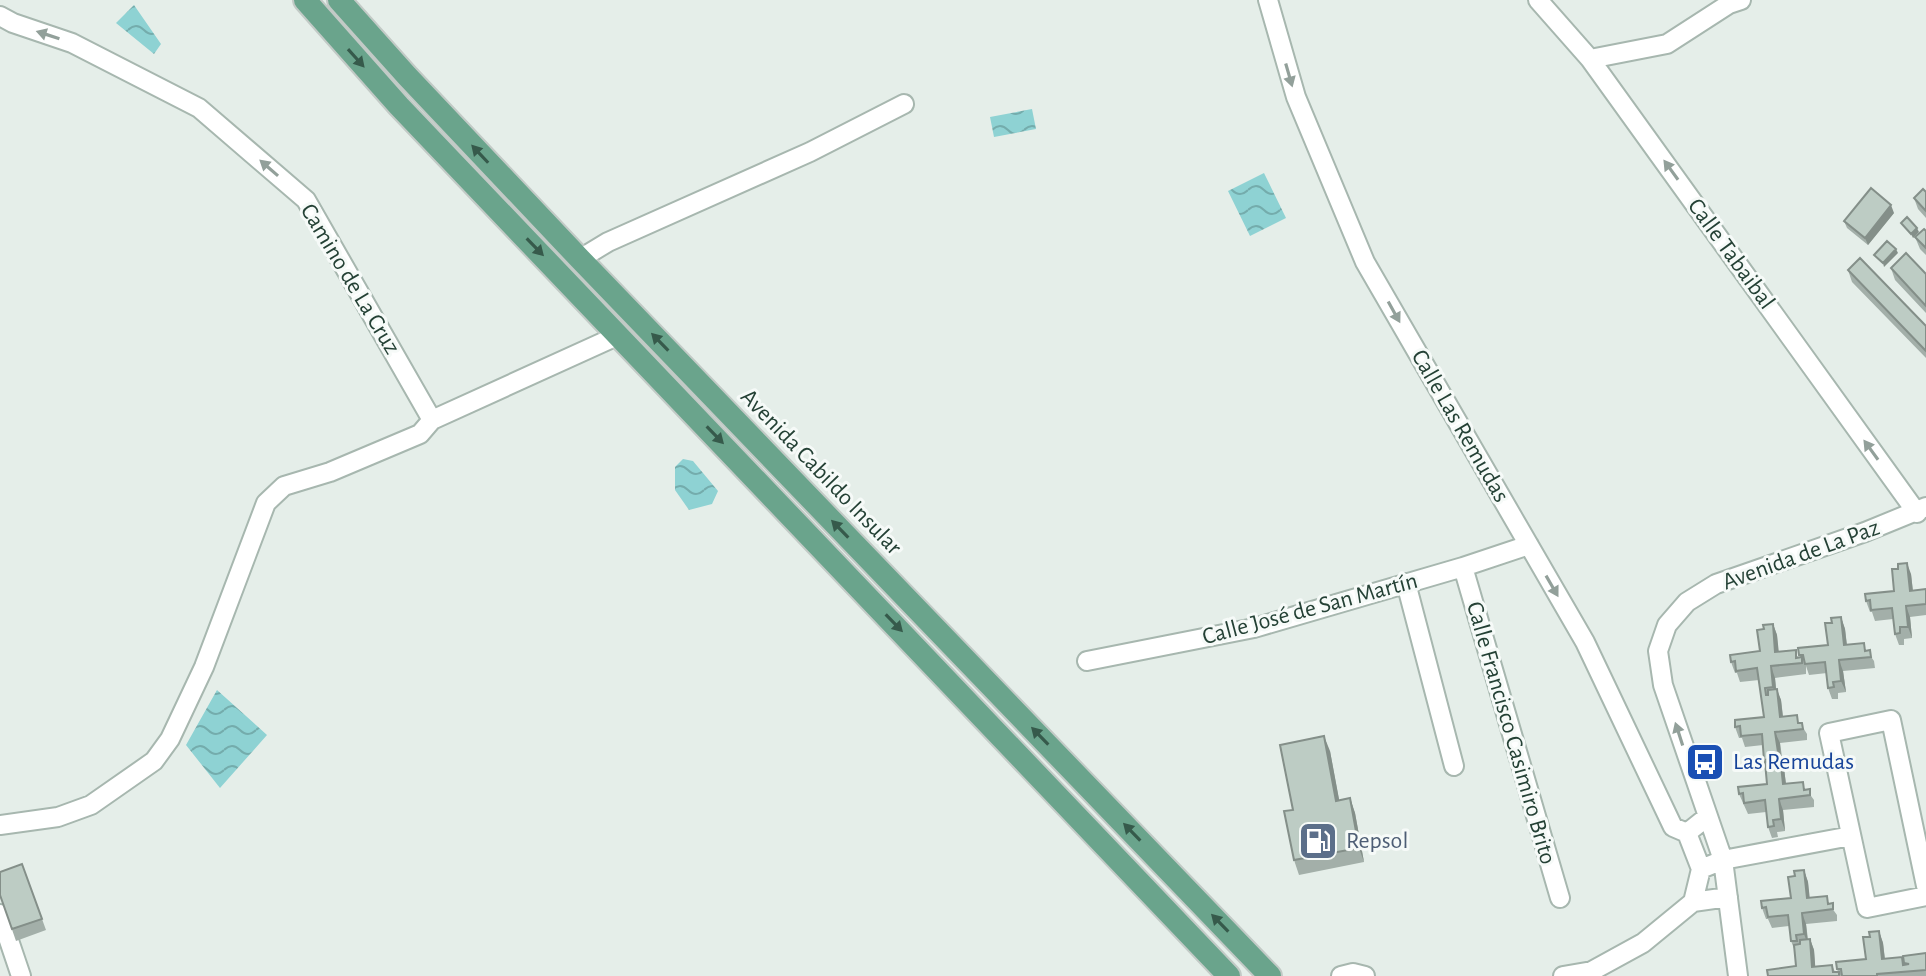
<svg xmlns="http://www.w3.org/2000/svg" width="1926" height="976" font-family="'Alegreya Sans',sans-serif">
	<defs>
		<pattern id="water-waves" width="16" height="10" patternUnits="userSpaceOnUse" patternTransform="scale(2)"><rect width="16" height="10" fill="#8ed2d3"/><path d="M0 5q4-4 8 0t8 0" fill="none" stroke="#74acac"/></pattern>
	</defs>
	<rect width="100%" height="100%" fill="#e5eee9"/>
	<path fill="url(#water-waves)" d="M134 5 161 44 154 54 116 23Z
		M1032 109 1036 129 994 137 990 117Z
		M1264 173 1286 218 1250 236 1228 191Z
		M683 459 693 461 718 491 712 504 689 510 675 490V467Z
		M217 690 267 735 220 788 186 745Z"/>
	<g fill="none" stroke-linecap="round" stroke-linejoin="round">
		<defs>
			<path id="minor" d="M1268 0 1296 97 1365 262 1585 642 1673 827 1687 833 1707 817
				M1538 0 1590 59 1917 513
				M0 16 13 23 72 43 199 108 306 200 432 420
				M1590 59 1667 44 1729 4 1741 0
				M580 259 608 242 810 152 904 104
				M1463 567 1560 898
				M1406 583 1454 766
				M1087 661 1254 628 1463 567 1529 545
				M0 825 58 817 91 805 154 761 170 739 204 667 266 503 284 486 330 472 420 434 432 420 619 335
				M1687 833 1701 869 1693 902
				M1701 869 1723 860 1851 836
				M1926 886 1891 720 1829 733 1867 908 1926 896
				M0 914 21 976
				M1341 976 1353 973 1365 976
				M1563 976 1592 971 1643 943 1693 902 1728 897
				M1738 976 1723 860 1663 685 1658 651 1667 625 1687 602 1716 584 1865 532 1926 507"/>
			<path id="major" d="M305 0 399 106 1229 976
				M339 0 407 76 580 259 1270 976"/>
		</defs>
		<use href="#minor" stroke="#a7b7af" stroke-width="22"/>
		<use href="#major" stroke="#c2cac6" stroke-width="26"/>
		<use href="#minor" stroke="#fff" stroke-width="18"/>
		<use href="#major" stroke="#6aa48c" stroke-width="22"/>
	</g>
	<path fill="#a3afa9" d="M1926 192V218L1918 209 1914 198Z
		M1894 213 1868 245 1847 228 1844 221Z
		M1926 231V255L1920 249 1915 237Z
		M1891 268 1926 274V313L1895 280Z
		M1848 270 1926 326V358L1852 282Z
		M1898 569 1911 574 1913 591 1926 589V615L1910 617 1912 638 1904 639V645H1899L1895 634 1893 619 1875 621 1872 612H1870L1866 601 1894 591Z
		M1841 617 1845 629 1847 645 1867 651 1874 661 1875 668 1843 671 1846 692 1838 693V699H1832L1828 688 1827 673 1809 675 1806 666V674L1775 678 1776 689 1781 700 1783 716 1800 723 1807 734V740L1780 743 1786 783 1806 789 1814 800V807L1783 810 1785 831 1777 832 1778 837 1772 838 1768 827 1766 812 1748 814 1739 794 1767 784 1763 745 1745 747 1742 738H1739L1735 727 1764 717 1759 680 1740 682 1737 673H1735L1731 662 1760 651 1764 629 1773 624 1777 635 1778 651 1800 657 1799 655 1828 645 1832 623Z
		M1330 751 1339 800 1350 798 1355 813 1364 862 1299 875 1294 860 1293 810Z
		M22 864 46 930 16 941 0 895Z
		M1804 870 1808 882 1809 898 1829 904 1837 915V921L1806 924 1808 939H1810L1814 950 1815 966 1832 965 1835 972H1838L1837 969 1866 959 1870 937 1879 931 1883 943 1885 959 1902 957 1905 965 1903 956 1926 953V976H1768L1796 966 1795 951 1791 941 1789 926 1772 928 1768 919H1766L1762 908 1791 898 1795 876Z"/>
	<path fill="#848f89" d="M1891 205 1894 213 1868 245 1865 238Z
		M1917 228 1919 232 1913 238 1911 234Z
		M1896 249 1898 253 1884 267 1883 263Z
		M1907 563 1911 574 1914 602 1910 591Z
		M1906 606 1910 617 1912 638 1908 627Z
		M1841 617 1845 629 1848 656 1844 645Z
		M1773 624 1777 635 1780 663 1775 652Z
		M1839 660 1843 671 1846 692 1841 681Z
		M1771 666 1775 678 1777 699 1773 687Z
		M1777 689 1781 700 1784 728 1780 717Z
		M1775 732 1780 743 1781 759 1784 767 1787 795 1783 784Z
		M1324 736 1330 751 1342 815 1336 801Z
		M1350 798 1355 813 1364 862 1359 848Z
		M1779 799 1783 810 1785 831 1781 819Z
		M1804 870 1808 882 1811 909 1807 898Z
		M1802 913 1806 924 1808 945 1804 934Z
		M1879 931 1883 943 1886 970 1882 959Z
		M1810 939 1814 950 1816 976 1812 967Z"/>
	<path fill="#bdccc4" stroke="#848f89" stroke-width="2" d="M1871 188 1891 205 1865 238 1844 221Z
		M1923 189 1926 192V211L1914 198Z
		M1907 217 1917 228 1911 234 1901 223Z
		M1924 229 1926 231V248L1915 237Z
		M1887 241 1896 249 1883 263 1874 255Z
		M1906 253 1926 274V306L1891 268Z
		M1860 258 1926 326V351L1848 270Z
		M1907 563 1910 591 1926 589V604L1906 606 1908 627H1900V633L1895 634 1892 608 1871 610 1870 600 1866 601 1865 594 1894 591 1892 569H1898V564Z
		M1841 617 1844 645 1864 643 1865 651 1870 650 1871 657 1839 660 1841 681 1833 682 1834 687 1828 688 1825 662 1805 664 1803 655H1799L1798 648 1828 645 1825 623H1832L1831 618Z
		M1773 624 1775 652 1796 650V658L1802 657V663L1771 666 1773 687 1765 688 1766 695H1768V690L1777 689 1780 717 1797 715 1798 723H1802L1803 729 1775 732 1778 752 1770 753V759L1764 760 1762 734 1741 736 1740 726 1735 727V720L1764 717 1757 668 1736 671 1735 661 1731 662 1730 655 1760 651 1757 630 1764 629 1763 625Z
		M1324 736 1336 801 1350 798 1359 848 1294 860 1284 811 1293 810 1280 745Z
		M1780 756 1783 784 1803 782 1804 790 1810 789V795L1779 799 1781 819 1773 820 1774 826 1768 827 1765 800 1744 803 1743 793 1739 794 1738 787 1767 784 1765 762 1771 761V757Z
		M22 864 42 919 12 929 0 895V872Z
		M1804 870 1807 898 1827 896 1828 904 1833 903V909L1802 913 1804 934 1796 935 1797 941H1791L1788 915 1768 917 1766 907 1762 908 1761 901 1791 898 1788 877 1795 876 1794 871Z
		M1879 931 1882 959 1902 957 1903 965 1909 964 1904 963 1903 956 1926 953V970L1877 974V976H1842L1841 969H1837L1836 962 1866 959 1863 937H1870L1869 932Z
		M1810 939 1812 967 1832 965 1833 972H1839V976H1768L1767 970 1796 966 1794 945 1800 944V940Z"/>
	<defs><path id="oneway-solid" d="M-6-.8H1V-3.2L6.5 0L1 3.2V.8H-6Z" transform="scale(2)"/></defs>
	<g fill="#92a09a">
		<use href="#oneway-solid" transform="translate(48 35) rotate(-162)"/>
		<use href="#oneway-solid" transform="translate(1289 75) rotate(74)"/>
		<use href="#oneway-solid" transform="translate(269 168) rotate(-139)"/>
		<use href="#oneway-solid" transform="translate(1671 170) rotate(-126)"/>
		<use href="#oneway-solid" transform="translate(1394 312) rotate(61)"/>
		<use href="#oneway-solid" transform="translate(1871 450) rotate(-126)"/>
		<use href="#oneway-solid" transform="translate(1552 586) rotate(60)"/>
		<use href="#oneway-solid" transform="translate(1679 734) rotate(-108)"/>
	</g>
	<g fill="#365a4b">
		<use href="#oneway-solid" transform="translate(356 58) rotate(48)"/>
		<use href="#oneway-solid" transform="translate(480 154) rotate(-133)"/>
		<use href="#oneway-solid" transform="translate(535 247) rotate(46)"/>
		<use href="#oneway-solid" transform="translate(660 342) rotate(-134)"/>
		<use href="#oneway-solid" transform="translate(715 435) rotate(46)"/>
		<use href="#oneway-solid" transform="translate(840 529) rotate(-134)"/>
		<use href="#oneway-solid" transform="translate(894 623) rotate(46)"/>
		<use href="#oneway-solid" transform="translate(1040 736) rotate(-134)"/>
		<use href="#oneway-solid" transform="translate(1132 832) rotate(-134)"/>
		<use href="#oneway-solid" transform="translate(1220 923) rotate(-134)"/>
	</g>
	<defs>
		<symbol id="bus-square" viewBox="-11 -11 22 22"><rect x="-9" y="-9" width="18" height="18" rx="4" fill="#1a4fb4" stroke="#f6faf8"/><path d="M-5-6H5V4H4V6H2V4H-2V6H-4V4H-5ZM-3.5-4V0h7V-4ZM-3.5 1.2v1.5H-2V1.2ZM2 1.2v1.5H3.5V1.2Z" fill="#fff"/></symbol>
		<symbol id="fuel-square" viewBox="-11 -11 22 22"><rect x="-9" y="-9" width="18" height="18" rx="4" fill="#5c6f8a" stroke="#f6faf8"/><path d="M-5.5-6h7V0h2V4h1.3V-2.5L3-4.5l.8-.8L6-3V5H2.5V1h-1V6h-7ZM-4.2-4.7v3.2H.2V-4.7Z" fill="#fff"/></symbol>
	</defs>
	<g fill-rule="evenodd">
		<use href="#bus-square" x="1683" y="740" width="44" height="44"/>
		<use href="#fuel-square" x="1296" y="819" width="44" height="44"/>
	</g>
	<g text-anchor="middle" dominant-baseline="central" stroke-width="6" stroke-linejoin="round" paint-order="stroke">
		<g font-size="24" fill="#244135" stroke="#f6faf8">
			<text transform="translate(1731 254) rotate(54)">Calle Tabaibal</text>
			<text transform="translate(350 279) rotate(59)">Camino de La Cruz</text>
			<text transform="translate(1460 426) rotate(60)">Calle Las Remudas</text>
			<text transform="translate(821 472) rotate(46)">Avenida Cabildo Insular</text>
			<text transform="translate(1801 555) rotate(-20)">Avenida de La Paz</text>
			<text transform="translate(1310 609) rotate(-15)">Calle José de San Martín</text>
			<text transform="translate(1511 733) rotate(74)">Calle Francisco Casimiro Brito</text>
		</g>
		<g font-size="24" fill="#164399" stroke="#f6faf8" text-anchor="start">
			<text x="1733" y="762">Las Remudas</text>
		</g>
		<g font-size="24" fill="#4e5e75" stroke="#f6faf8" text-anchor="start">
			<text x="1346" y="841">Repsol</text>
		</g>
	</g>
</svg>
